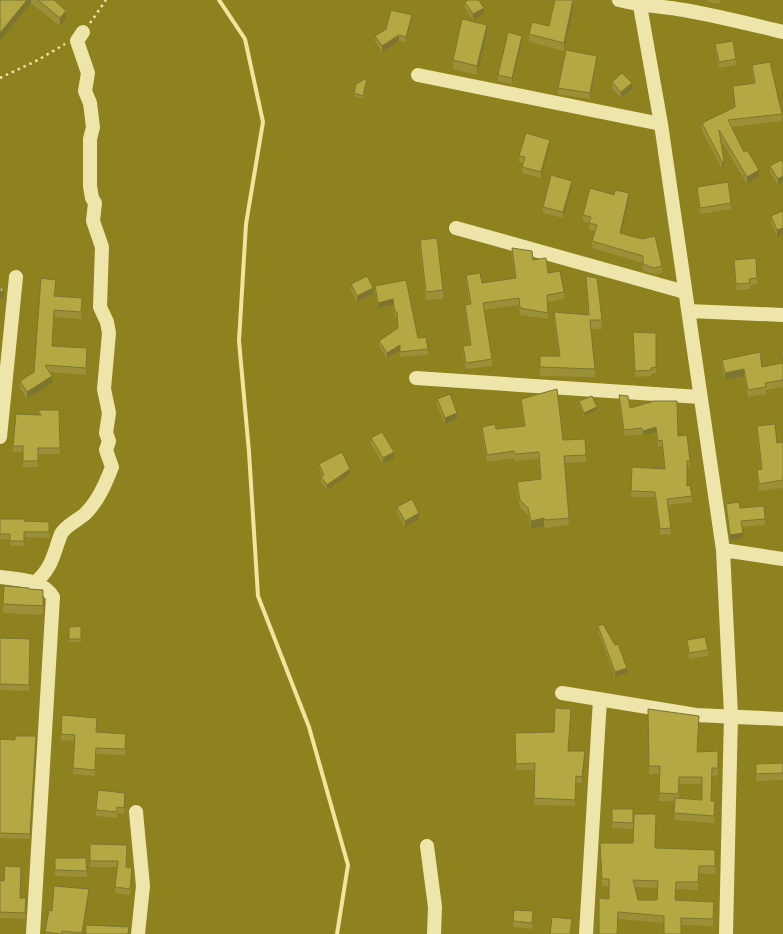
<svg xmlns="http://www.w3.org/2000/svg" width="783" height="934" font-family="Raleway,sans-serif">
	<rect width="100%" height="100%" fill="#8d821d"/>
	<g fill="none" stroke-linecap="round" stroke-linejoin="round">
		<path stroke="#efe59d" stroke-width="4" d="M219 0 245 39 263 122 246 224 239 341 249 452 258 596 309 727 348 865 337 934"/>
		<path stroke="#ede5aa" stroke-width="2.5" stroke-dasharray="2.5 4" stroke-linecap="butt" d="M90 23 106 0
			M0 78 38 60 65 44"/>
		<path stroke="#ede5aa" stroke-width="14" d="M619 0C641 6 662 6 684 10 718 16 750 24 783 32
			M639 0 661 124 723 550 731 715 726 934
			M418 75 661 124
			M456 228 685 292
			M689 311 783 315
			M416 378 700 397
			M0 437 16 277
			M723 550 783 559
			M0 577C20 580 42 579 53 597L33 934
			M36 582C53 566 53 555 61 534 65 526 78 520 85 514 98 501 105 485 112 467L106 450 109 441 106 433 109 413 104 389 109 333 107 322 100 307 102 247 93 221 95 203 92 198 90 186V139L93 127 90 103 85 91 88 73 77 41 83 32
			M562 693 696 715 783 719
			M136 812 143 886 138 934
			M427 846 435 907 434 934
			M586 934 600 699"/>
	</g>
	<path fill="#9a9038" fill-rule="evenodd" d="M0 0H54L66 19 60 26 31 3 0 41Z
		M574 0V6L564 51 529 42V34L549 26Z
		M708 0H720V4L708 2Z
		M465 2 484 14 473 20 465 8Z
		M412 20 406 42 399 41 382 52 375 41V36Z
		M487 34 477 75 453 69V60Z
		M522 42 512 84 498 81V75Z
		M715 44 736 59V65L719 68 715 50Z
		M597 62 590 99 558 94V88Z
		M752 65 782 114V121L731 127 744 152 759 177 747 184 721 140 724 168 722 169 702 130V123L735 107 733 86 754 84 752 72Z
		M367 81 363 99 354 96V93Z
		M612 82 632 89 621 98 612 88Z
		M550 146 541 178 522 173V167L523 163 519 162V156Z
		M783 163V182L778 185 770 172V166Z
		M572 187 563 218 543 213V207Z
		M697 187 731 203V209L700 214 697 193Z
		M629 200 621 233 662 266V273L654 274 643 271V263L592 248V241L595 231 589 230V223L583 221V215Z
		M782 211 777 236 771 222V216Z
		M420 240 443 290V299L426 300 420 249Z
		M512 248 533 260 548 273 564 292V299L547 302 548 319 520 315 519 305 484 310 492 359V366L466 369 463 353V346L470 345 465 312V305H470L466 282V275L482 283 515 278 512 255Z
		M734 260 757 278V284L750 285V289L736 290Z
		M586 276 602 320V329H591L595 369V377L540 376V356H559L554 321V312L588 315Z
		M406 280 418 338 428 349V355L400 357V350L387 358 379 346V341L398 328 397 317H395L393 305 378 308 375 291V286Z
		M351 284 373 294 357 302 351 290Z
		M56 287 55 296 82 305 81 319 54 317 52 346 87 355 86 375 50 372 52 383 27 399 20 388V381L34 372Z
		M633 332 656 333V373L651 374V376L635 377Z
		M781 351H783V387L766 390V394L748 397 744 376 725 380 722 367V360L762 367 782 364Z
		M619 395 630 408 678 436 690 461V467H687V486L692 496V502L668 505 671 534 660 535 655 497H631V491L664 469 662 446 658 447 656 432 643 436 642 434 624 436 619 401Z
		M437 399 457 419 445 424 437 405Z
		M521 399 563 440 586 455V462L565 463 569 525 545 528 544 526 531 529 528 515 520 508 517 489V482L540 479 539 459 515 461 514 458 487 462 482 434V427L496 429 524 426 521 406Z
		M579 401 597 410 584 416 579 404Z
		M38 410H59L60 454H38V467H23V452H13V446L38 415Z
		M757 426 777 443 783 442V488L759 491 757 477V470L761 469 757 434Z
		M371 438 394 458 383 464 371 444Z
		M319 464 350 474 327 490 321 482V477L322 476 319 468Z
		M726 504 740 508 765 519V525L742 527 743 538 730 541 726 510Z
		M397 507 419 519 405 527 397 513Z
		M0 519 49 522V538L24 537V546H10V539H0Z
		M4 586 29 589 43 590V615L3 613Z
		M81 626V642H69V627Z
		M598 626 627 673 615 677 598 631Z
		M0 638 30 639 29 691 0 690Z
		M687 640 708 650V656L689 659 687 646Z
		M648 709 698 752 718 768V775L712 776 711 801 715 809 714 823 674 820 675 801H659L660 774H649ZM679 784H702V800L679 799Z
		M571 716 568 751 585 758 582 783H576L575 806 534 805 535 770H516L515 733 554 732Z
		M97 724V732L126 734 125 755 96 754 95 776 73 774 74 741 61 740V734Z
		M36 736 30 839 0 838V739L15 740Z
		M783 763V780L756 781V764Z
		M125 799 124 814 117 813V818L96 816V810Z
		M612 809H633V829L612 828Z
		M90 844 126 867 132 874 130 895 115 893 117 867H90Z
		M655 848 715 850V874L699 873 698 890 676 889 675 900 714 902 713 926 681 925 664 923 618 919 609 886H602L600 850ZM635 887 657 888V900H638Z
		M55 858H86L87 877 55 876Z
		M0 880 20 898 26 904 25 919 0 918Z
		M89 895 83 934H45L49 910 52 911Z
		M533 917 532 929 513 927V921Z"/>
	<path fill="#7d762e" d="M27 0H31V3L0 41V33Z
		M573 0 574 6 564 51V43Z
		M484 8V14L473 20V14Z
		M66 11V19L60 26V18Z
		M412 15V20L406 42V37Z
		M487 25V34L477 75V66Z
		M399 35V41L382 52V46Z
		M522 36V42L512 84V78Z
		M597 56V62L590 99V93Z
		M632 83V89L621 98V92Z
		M550 140V146L541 178V172Z
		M724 161V168L722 169V162Z
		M759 170V177L747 184V177Z
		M783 176V182L778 185V179Z
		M572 181V187L563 218V212Z
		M629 193V200L620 239V233Z
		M783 228V234L777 236V230Z
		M373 288V294L357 302V296Z
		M4 290V296L0 299V293Z
		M393 299V305L378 308V303Z
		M400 345V350L387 358V353Z
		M744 369V376L725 380V373Z
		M52 376V383L27 399V392Z
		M597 407V410L584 416V413Z
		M457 413V419L445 424V418Z
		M656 427V432L643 436V431Z
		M394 452V458L383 464V458Z
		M350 469V474L327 490V485Z
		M419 513V519L405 527V521Z
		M544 518V526L531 529V521Z
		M743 533V538L730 541V535Z
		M627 668V673L615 677V672Z
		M585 751V758L582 783V777Z
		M89 889V895L83 934H82Z"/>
	<path fill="#b3a841" stroke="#7d762e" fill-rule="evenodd" d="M0 0H27L0 33Z
		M38 0H54L66 11 60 18Z
		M468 0H479L484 8 473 14 465 2Z
		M555 0H573L564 43 529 34 532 22 549 26Z
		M391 10 412 15 406 37 399 35 382 46 375 36 386 29Z
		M462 19 487 25 477 66 453 60Z
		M508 32 522 36 512 78 498 75Z
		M733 41 736 59 719 62 715 44Z
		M566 50 597 56 590 93 558 88Z
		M770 62 782 114 728 120 744 152 747 150 759 170 747 177 719 130 724 161 722 162 702 123 735 107 733 86 755 83 752 65Z
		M622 73 632 83 621 92 612 82Z
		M367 78 363 96 354 93 356 84Z
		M526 133 550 140 541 172 522 167 525 157 519 156Z
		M781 160 783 163V176L778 179 770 166Z
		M551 175 572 181 563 212 543 207Z
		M728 182 731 203 700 208 697 187Z
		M590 188 614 195 615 190 629 193 620 233 642 239 655 236 662 266 654 268 643 264V256L592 241 597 225 589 223 591 217 583 215Z
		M782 211 783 213V228L777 230 771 216Z
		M437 238 443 290 426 292 420 240Z
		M512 248 532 251 533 260 546 258 548 273 560 271 564 292 547 295 548 313 520 308 519 298 483 303 492 359 466 363 463 346 471 345 465 305 471 304 466 275 480 273 482 283 516 278Z
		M756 258 757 278 749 279 750 283 736 284 734 260Z
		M367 276 373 288 357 296 351 284Z
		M586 276 597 278 602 320H590L595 369 540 367V356H560L554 312 589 315Z
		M41 278 56 280 54 296 82 298 81 312 54 310 52 346 87 348 86 368 45 365 52 376 27 392 20 381 34 372Z
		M406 280 418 338 426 337 428 349 400 352V345L387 353 379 341 398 328 397 312H395L393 299 378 303 375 286Z
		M0 286 4 290 0 293Z
		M633 332 656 333V367L651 368V370L635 371Z
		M781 351H783V362Z
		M760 352 762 367 783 363V380L765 383 766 387 748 390 744 369 725 373 722 360Z
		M557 389 563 440 585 439 586 455 564 456 569 518 545 520 544 518 531 521 528 508 520 500 517 482 541 479 539 452 515 454 514 451 487 455 482 427 495 424 496 429 525 426 521 399Z
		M450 394 457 413 445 418 437 399Z
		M619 395 628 396 630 408 654 401H677L678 436 687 435 690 461H687V486L690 485 692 496 667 499 671 528 660 529 655 492 631 491 632 467 665 469 662 440 658 441 656 427 643 431 642 428 624 430Z
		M592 396 597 407 584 413 579 401Z
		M38 410H59L60 448H38V461H23V446H13L16 414 41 415Z
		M775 424 777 443 783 442V480L759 484 757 470 762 469 757 426Z
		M382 432 394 452 383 458 371 438Z
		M342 452 350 469 327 485 321 477 324 475 319 464Z
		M412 499 419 513 405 521 397 507Z
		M739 502 740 508 764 506 765 519 741 521 743 533 730 535 726 504Z
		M0 519H24V521L49 522V532H24V541H10V534H0Z
		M4 586 29 588V589L43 590V606L3 604Z
		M603 624 615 645 618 644 627 668 615 672 598 626Z
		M81 626V639H69V627Z
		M705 637 708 650 689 653 687 640Z
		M0 638 30 639 29 685 0 684Z
		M555 708 571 709 568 751H585L582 777 576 776 575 800 534 798 535 763 516 764 515 733 554 732Z
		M648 709 699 716 697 752 718 751V768H712L711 801H715L714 816 674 813 675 798 702 800V777H679L678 794 659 793 660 766H649Z
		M62 715 97 718 96 732 126 734 125 749 96 748 95 770 73 768 75 735 61 734Z
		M15 736H36L30 834 0 833V739L15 740Z
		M783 763V773L756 774V764Z
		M98 790 125 793 124 808 117 807V812L96 810Z
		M612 809H633V823L612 822Z
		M634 814H656L655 848 715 850V866H699L698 882H676L675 900 714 902 713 919 681 918V934H664V916L618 912 617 934H599V898L609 899V879H602L600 843H633ZM633 880 658 881 657 900H638Z
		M90 844 127 845 126 867 132 868 130 889 115 887 118 861H90Z
		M55 858H86L87 871 55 870Z
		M5 866 21 867 20 898H26L25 913 0 912V880L4 881Z
		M54 886 89 889 82 933 62 931V934L45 932 49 910 52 911Z
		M514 910 533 911 532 923 513 921Z
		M552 917 572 919 570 934H550Z
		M86 925 129 927 128 934H86Z"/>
</svg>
